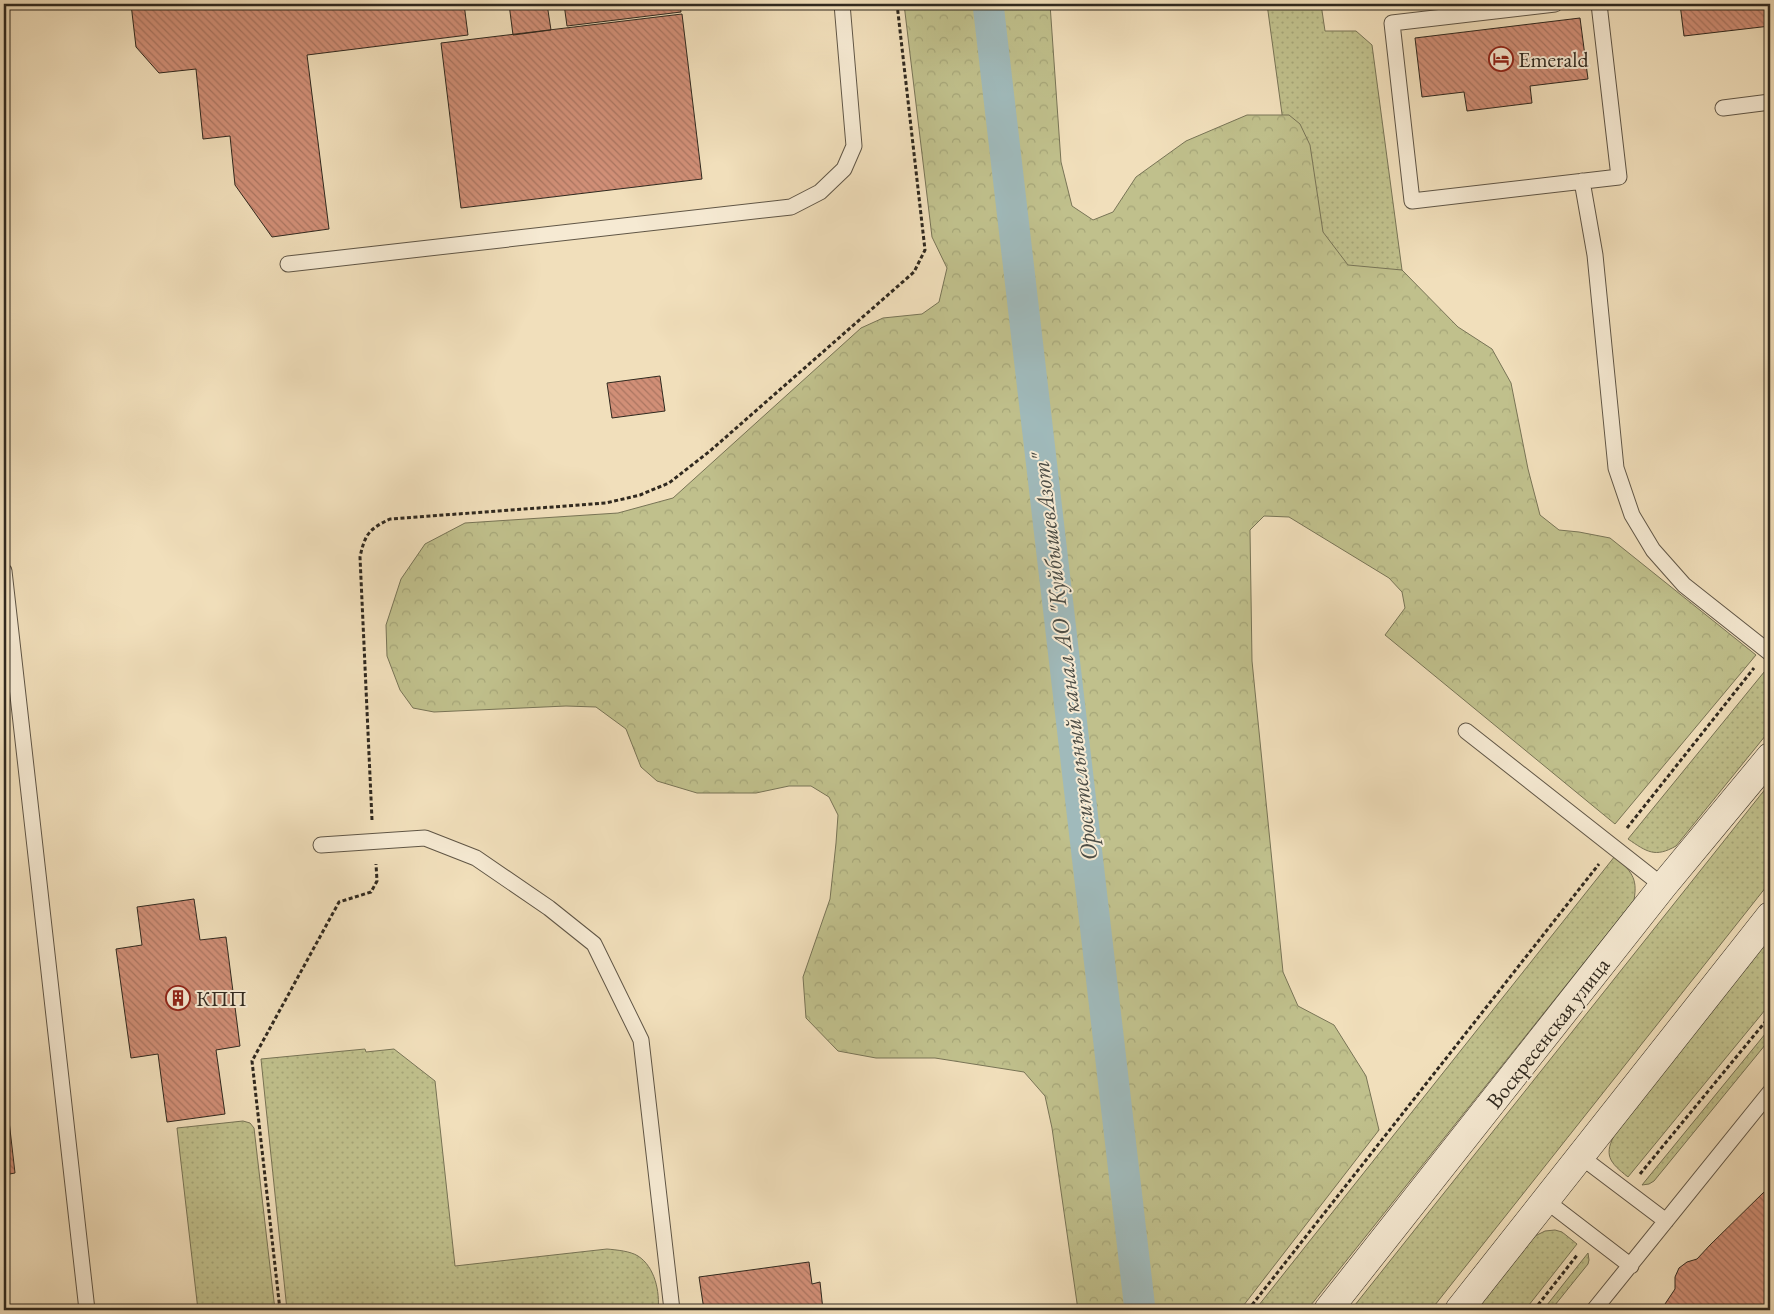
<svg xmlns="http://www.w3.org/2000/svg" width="1774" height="1314" font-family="'EB Garamond',serif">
	<defs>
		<pattern id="grass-dots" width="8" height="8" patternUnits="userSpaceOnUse" patternTransform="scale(1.25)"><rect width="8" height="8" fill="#c0c08c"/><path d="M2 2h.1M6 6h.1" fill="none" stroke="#a5a578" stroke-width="1.8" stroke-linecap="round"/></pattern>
		<pattern id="forest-crowns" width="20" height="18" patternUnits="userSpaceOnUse" patternTransform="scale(1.25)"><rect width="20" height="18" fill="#c0c08c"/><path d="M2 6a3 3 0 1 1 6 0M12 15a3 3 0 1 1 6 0" fill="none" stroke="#a5a578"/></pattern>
		<pattern id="building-back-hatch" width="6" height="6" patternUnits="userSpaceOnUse" patternTransform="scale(1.25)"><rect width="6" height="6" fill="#d18f77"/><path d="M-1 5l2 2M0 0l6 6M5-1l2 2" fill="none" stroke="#aa7561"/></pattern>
	</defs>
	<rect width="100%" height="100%" fill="#f1dfbb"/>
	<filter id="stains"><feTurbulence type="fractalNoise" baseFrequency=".004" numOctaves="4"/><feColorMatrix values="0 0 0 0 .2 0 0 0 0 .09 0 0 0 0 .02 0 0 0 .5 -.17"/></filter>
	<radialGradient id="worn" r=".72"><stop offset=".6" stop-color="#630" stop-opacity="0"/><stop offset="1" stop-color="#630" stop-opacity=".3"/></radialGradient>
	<path fill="url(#grass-dots)" stroke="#787456" d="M1267 4H1321L1325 31H1356L1372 45 1402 270 1305 283Z
		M1769 666 1770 668V730L1676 846C1655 858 1647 852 1628 839Z
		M1770 783V882L1431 1310H1351Z
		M1615 856C1631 872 1638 877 1634 900L1307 1310H1255Z
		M1770 938V1004L1628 1177C1609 1162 1603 1155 1616 1132Z
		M1770 1028V1039L1654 1181 1649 1184 1642 1185Z
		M365 1049 366 1052 394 1049 435 1081 455 1266 607 1249C617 1250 630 1251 638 1256 655 1267 660 1292 658 1310H287L261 1059Z
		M243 1121 250 1123 254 1128 275 1310H198L177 1128Z
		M1555 1230 1562 1232 1577 1244 1525 1310H1476L1535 1236 1545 1231Z
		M1588 1253 1589 1260 1588 1264 1551 1310H1543Z"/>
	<path fill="url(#forest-crowns)" stroke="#787456" d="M904 4H1050L1061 162 1072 206 1093 220 1113 212 1136 177 1186 141 1247 115H1289L1300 124 1310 145 1323 232 1348 265 1402 270 1458 327 1492 349 1511 383 1528 469 1540 515 1559 530 1579 532 1610 538 1756 655 1615 824 1385 635 1405 608 1402 592 1389 578 1289 517 1264 516 1250 530 1252 661 1283 972 1298 1006 1334 1025 1366 1076 1379 1130 1240 1310H1078L1052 1128 1045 1096 1024 1072 935 1058H876L838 1051 806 1018 803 977 830 899 836 843 838 815 829 797 811 786H789L756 793H697L657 781 641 767 626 729 596 707 566 706 434 712 413 708 400 690 387 656 386 625 401 579 425 544 465 523 618 513 673 498 861 328 883 318 922 314 939 302 947 268 932 237Z"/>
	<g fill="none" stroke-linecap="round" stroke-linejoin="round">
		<path stroke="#a0babb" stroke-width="31" d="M988 4 1140 1310"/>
	</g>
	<path fill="url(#building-back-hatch)" stroke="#30291f" d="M131 4H464L468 35 307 55 329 229 272 237 235 185 230 136 203 139 196 69 159 73 136 47Z
		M509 4H547L551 30 513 35Z
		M564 4H680L681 12 567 26Z
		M1680 4H1770V26L1684 36Z
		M682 14 702 179 461 208 441 43Z
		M1580 18 1588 79 1530 86 1532 103 1467 111 1464 92 1422 97 1415 38Z
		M660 376 665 411 612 418 607 383Z
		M194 899 200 940 226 937 240 1046 216 1050 225 1114 167 1122 158 1054 131 1058 116 949 142 945 137 907Z
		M4 1077 15 1173 4 1175Z
		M1765 1191 1770 1195V1310H1661L1675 1289V1277L1679 1268 1687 1262 1697 1259 1710 1245Z
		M809 1262 812 1284 820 1282 823 1310H704L699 1277Z"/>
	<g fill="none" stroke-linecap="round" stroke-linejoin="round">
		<defs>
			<path id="lane" d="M1555 4 1392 23 1412 201 1619 177 1599 4
				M1723 108 1770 102
				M1582 181 1595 255 1616 468 1632 515 1653 550 1684 585 1770 653
				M288 264 791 207 820 192 844 169 854 146 842 4
				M4 571 87 1310
				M1466 731 1663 886
				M321 845 425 838 476 858 549 908 594 944 641 1040 672 1310
				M1580 1156 1666 1221
				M1545 1200 1631 1266
				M1594 1310 1770 1092"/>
			<path id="secondary" d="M1328 1310 1663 886 1770 757
				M1459 1310 1770 916"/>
		</defs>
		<use href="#lane" stroke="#605646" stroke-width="17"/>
		<use href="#secondary" stroke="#30291f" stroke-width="29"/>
		<path stroke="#30291f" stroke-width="3" stroke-dasharray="4 2.5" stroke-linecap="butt" d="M372 820 360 557C365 534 369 529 390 519L606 503 640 495 669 483 710 451 914 272 925 250 897 4
			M1627 828 1754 668
			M1640 1174 1770 1016
			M280 1310 252 1061 339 902 371 892 377 881 376 864
			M1248 1310 1599 864
			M1534 1310 1578 1254"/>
		<use href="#lane" stroke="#f6ead3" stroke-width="15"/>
		<use href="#secondary" stroke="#f6ead3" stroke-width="28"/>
	</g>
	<defs>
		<symbol id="hotel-ring" viewBox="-11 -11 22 22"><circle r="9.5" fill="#f6ead3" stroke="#8f2418" stroke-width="1.5"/><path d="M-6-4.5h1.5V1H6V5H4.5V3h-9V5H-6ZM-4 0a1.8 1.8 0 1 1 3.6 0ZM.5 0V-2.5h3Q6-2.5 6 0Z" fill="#8f2418"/></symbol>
		<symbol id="building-ring" viewBox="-11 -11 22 22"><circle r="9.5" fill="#f6ead3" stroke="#8f2418" stroke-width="1.5"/><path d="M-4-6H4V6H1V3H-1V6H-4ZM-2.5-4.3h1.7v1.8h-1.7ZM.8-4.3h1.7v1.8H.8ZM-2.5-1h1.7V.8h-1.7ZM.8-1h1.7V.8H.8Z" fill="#8f2418"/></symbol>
	</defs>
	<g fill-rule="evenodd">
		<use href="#hotel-ring" x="1487" y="45" width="28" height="28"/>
		<use href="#building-ring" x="164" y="984" width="28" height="28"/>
	</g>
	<g text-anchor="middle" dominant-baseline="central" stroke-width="4" stroke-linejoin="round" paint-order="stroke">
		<g font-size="22" fill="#30291f" stroke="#f6ead3" text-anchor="start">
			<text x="1518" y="59">Emerald</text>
			<text x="196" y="998">КПП</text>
		</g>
		<g font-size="22" fill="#30291f" stroke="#f6ead3">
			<text transform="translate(1548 1033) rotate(-52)">Воскресенская улица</text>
		</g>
		<g font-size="24" font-style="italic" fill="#4c4d46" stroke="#f6ead3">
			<text transform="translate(1064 657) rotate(-97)">Оросительный канал АО "КуйбышевАзот"</text>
		</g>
	</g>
	<rect width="1774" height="1314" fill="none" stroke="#f1dfbb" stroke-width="20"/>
	<rect x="5" y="5" width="1764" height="1304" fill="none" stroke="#30291f" stroke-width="2.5"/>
	<rect x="10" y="10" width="1754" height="1294" fill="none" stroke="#30291f"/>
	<rect width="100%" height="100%" filter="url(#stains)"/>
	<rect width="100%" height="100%" fill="url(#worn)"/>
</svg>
